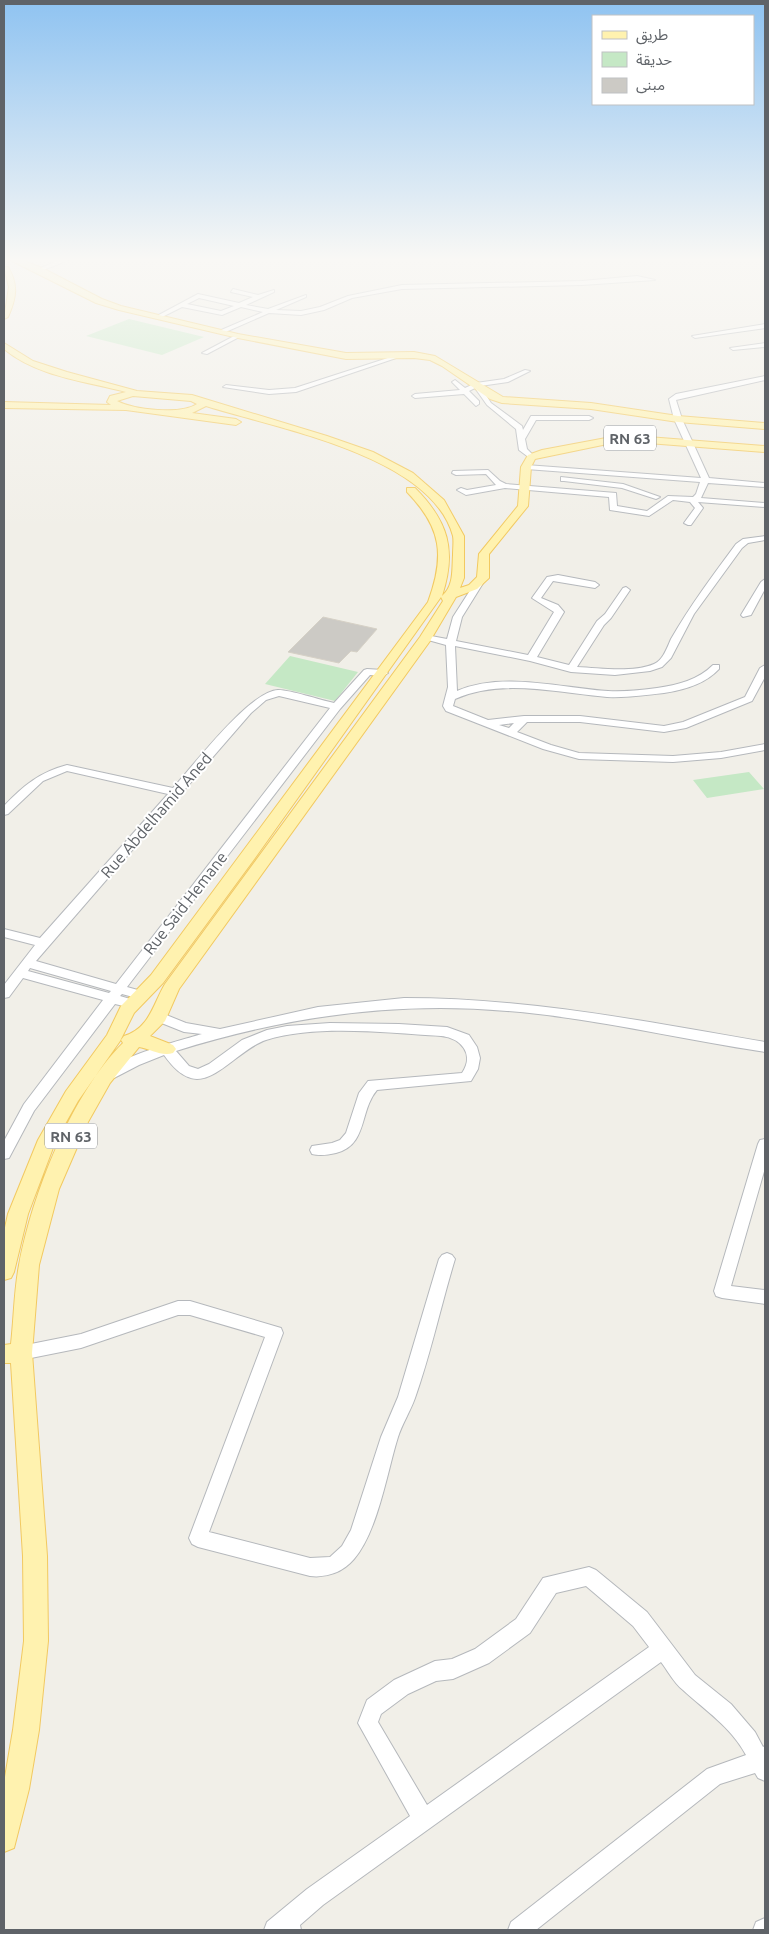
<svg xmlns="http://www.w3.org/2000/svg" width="769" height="1934" font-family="Ubuntu,'Noto Sans Arabic',sans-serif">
	<rect width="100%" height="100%" fill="#f1efe8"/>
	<path fill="#c5e8c5" d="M129 319 204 337 162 355 86 336Z
		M290 656 358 672 335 701 265 684Z
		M749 772 764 789 707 798 693 780Z"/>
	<path fill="#cccac5" stroke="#d6d1c6" d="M323 617 377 629 357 652 351 651 339 663 288 652Z"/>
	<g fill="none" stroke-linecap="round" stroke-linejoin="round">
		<defs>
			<path id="minor" d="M62 259H71L41 271 36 270Z
				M637 276 655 280 582 285 402 289 352 298 324 310 301 315 269 313 221 334 219 331 263 312 241 307 222 315 182 307 160 318 155 317 198 294 239 303 253 297 231 292 233 289 258 295 274 290V292L246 305 268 309 306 295V297L276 310 301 311 320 307 348 296 402 285 582 281ZM199 298 234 306 221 311 187 304Z
				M765 324V328L695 338 692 336Z
				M236 335 241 336 207 354 202 353Z
				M765 343V347L733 350 730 348Z
				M394 356 399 357 296 392 269 394 223 387 226 385 269 390 295 388Z
				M525 370 530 371 508 382 480 386 491 403 522 426 523 430 531 416H589L593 418 589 420H536L525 439 527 449 535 457 531 459 519 450 516 429 487 405 475 388 469 391 479 401V404L476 406 464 394 415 398 412 396 415 394 460 390 452 382 455 380 465 388 476 383 504 379Z
				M765 376V380L676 400 682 419 709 478 765 483V487L708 483 701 498 765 503V507L698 502 703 508 691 525H688L684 523 695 508 690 502 673 500 649 516 610 510 609 497 505 488 466 495 457 490 461 488 467 490 496 485 486 474 456 475 452 473 453 471 488 470 500 481 506 484 616 493 617 506 647 511 668 496 693 497 696 494 700 482 526 469 522 467 526 465 701 478 674 419 669 399 676 394Z
				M561 477 623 484 660 497 656 499 622 488 564 481H561Z
				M765 536V540L748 543 742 548 694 614 671 658 662 667 650 671 615 675 571 672 530 661 455 646 457 691C501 671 562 688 608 691 625 692 641 690 657 688 678 685 698 680 713 665H719V669C705 684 684 690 664 693 645 695 626 698 607 697 557 693 503 678 455 699L453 706 488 720 524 716H580L664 726 683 722 745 697 760 668 765 665V677L752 701 686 728 664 732 580 722H527L517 732 551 745 579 753 673 756 721 752 765 744V750L721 758 673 762 579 759 543 749 446 711 443 706 448 687 446 645 421 638 426 635 447 639 453 617 478 578 485 580 462 617 456 641 528 655 554 612 532 598 547 577 558 575 595 582 599 585 595 588 553 581 541 598 558 605 564 612 537 657 569 665 597 621 605 614 623 588 626 587 630 590 611 618 604 625 577 667C599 668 633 673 654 664 663 660 667 648 671 639 690 606 713 575 736 544L743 539ZM514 723 509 728 499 725Z
				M765 579V589L751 615 743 617 741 615 761 582Z
				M367 669 383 670 388 673 383 676 370 675 340 709 127 987 145 992 146 995 145 998 140 999 122 994 120 996 137 1001 138 1004 137 1007 132 1008 115 1004 34 1111 9 1158 4 1159V1141L24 1104 103 1000 23 978 9 997 4 998V985L35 945 4 937V929L40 938 168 794 67 771 43 781 8 814 4 815V806C23 786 40 772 67 765L173 788C193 766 250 691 278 690 291 690 320 700 334 703L364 670ZM279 696 330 708 116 984 36 961 251 713 266 700ZM30 968 111 991 109 993 28 971Z
				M404 998C529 998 643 1021 765 1042V1052C679 1039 594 1018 507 1011 394 1001 284 1017 176 1051L189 1066 198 1069 209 1064 242 1040 267 1030 287 1026 330 1023 399 1024 447 1027 469 1035 477 1047 480 1058 478 1069 471 1081 377 1090C359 1111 368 1145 336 1153 328 1155 319 1156 312 1154L310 1150 312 1146 332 1143 340 1140 346 1133 359 1093 368 1081 462 1073C475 1054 461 1038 441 1036 387 1033 318 1024 266 1040 242 1048 219 1079 197 1079 182 1078 172 1066 164 1055L139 1065 114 1078H104L102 1075C112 1058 182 1040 202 1034L184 1032 154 1020 153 1017 159 1012 186 1023 220 1029 318 1007Z
				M765 1139V1168L731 1286 765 1290V1304L722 1298 716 1296 714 1291 758 1144 760 1140Z
				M447 1253 452 1255 455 1259C441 1305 431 1353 415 1398 410 1412 402 1424 398 1437 387 1472 378 1531 354 1559 343 1572 327 1578 310 1576L198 1547 192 1544 189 1538 265 1337 190 1315H178L81 1348 21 1360 15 1358 13 1353 15 1348 21 1346 81 1334 178 1301H190L281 1328 283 1333 209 1532 310 1558 330 1557 342 1546 351 1530 381 1437 398 1397 439 1259 442 1255Z
				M589 1567 596 1570 647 1612 695 1675 731 1704 755 1732 763 1747 765 1746V1781L758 1778 755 1773 720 1784 536 1930H508L511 1922 707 1769 746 1755C731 1727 706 1711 683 1690 674 1683 668 1671 661 1662L323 1905 300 1925 301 1930H264L267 1922 307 1889 410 1816 358 1723 367 1700 394 1680 435 1661 452 1659 475 1649 516 1619 543 1578ZM586 1586 633 1626 649 1647 427 1805 378 1722 381 1714 408 1694 436 1681 453 1679 489 1663 530 1633 556 1593Z
				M765 1918V1930H753L756 1922Z"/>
			<path id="major" d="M8 259H19L42 268 102 299 121 306 238 334 346 353 414 352 435 356 503 397 591 403 678 416 765 423V429L678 422 591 409 502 403 490 399 442 366 430 360 414 358 346 359 238 338 119 310 96 303Z
				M4 267H8C19 285 16 299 8 317L4 319 9 287Z
				M4 343 33 361 67 372 137 391 192 395 327 436 373 452 413 473 444 500 464 536V578L460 588 469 585 477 577 479 554 518 506 521 467 528 455 542 450 622 435 765 446V452L622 441 535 459 531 467 528 506 489 554V578L477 589 456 597 430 641 179 989 165 1021 150 1036 173 1045 176 1049 173 1053C162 1057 151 1049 139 1047L110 1083 88 1122 59 1189 39 1265 32 1353 47 1556 48 1641 39 1730 29 1789 14 1848 4 1852V1783L13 1730 24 1641 23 1556 11 1363H4V1345L11 1344C14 1318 14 1291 19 1265 32 1195 72 1093 123 1043L121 1040 124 1036C150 1028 153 1004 165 984L420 637 443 601 441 597 255 858 163 983 134 1013 120 1041 78 1101 56 1140 28 1214 14 1272 11 1278 4 1280V1232L8 1214 38 1140 66 1091 107 1035 121 1006 151 975 428 602C445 556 442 528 407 492V488H415C448 521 457 550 442 596 454 586 452 570 453 555 453 549 454 541 453 536 431 455 275 428 206 406L192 413 236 419 241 422 236 425 126 410 4 408V402L111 405 107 402 110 396 126 392C85 381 38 377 4 349ZM133 396 191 401 197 404C181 415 134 410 117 401Z"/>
		</defs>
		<use href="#minor" stroke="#b5b8bc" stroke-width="2"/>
		<use href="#major" stroke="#f2c960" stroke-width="2"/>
		<use href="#minor" fill="#fff" fill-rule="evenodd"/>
		<use href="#major" fill="#fff2af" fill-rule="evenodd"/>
	</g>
	<linearGradient id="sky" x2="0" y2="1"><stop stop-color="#8fc3f1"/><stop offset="0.49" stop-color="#f9f8f5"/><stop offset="1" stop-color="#f9f8f5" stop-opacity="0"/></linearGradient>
	<rect width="769" height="530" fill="url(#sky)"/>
	<g text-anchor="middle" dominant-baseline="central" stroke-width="4" stroke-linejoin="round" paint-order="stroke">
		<g fill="#fff" stroke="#8f9295" stroke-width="1">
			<rect x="604" y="425.5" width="52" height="25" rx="4"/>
			<rect x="45" y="1123.5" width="52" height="25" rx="4"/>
		</g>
		<g font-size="15" font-weight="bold" fill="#5f6368">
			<text x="630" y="438">RN 63</text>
			<text x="71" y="1136">RN 63</text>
		</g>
		<g font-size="16" fill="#5f6368" stroke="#fff">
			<text transform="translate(156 815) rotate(-49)">Rue Abdelhamid Aned</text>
			<text transform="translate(185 903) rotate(-52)">Rue Said Hemane</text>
		</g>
	</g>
	<rect width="769" height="1934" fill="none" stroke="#5f6368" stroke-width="10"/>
	<rect x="592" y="15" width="162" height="90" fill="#ffffff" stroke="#bfc1c3"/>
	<rect x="602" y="31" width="25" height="8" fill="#fff2af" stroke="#bfc1c3"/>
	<text x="636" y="40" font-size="15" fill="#5f6368">طريق</text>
	<rect x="602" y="52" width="25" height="15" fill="#c5e8c5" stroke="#bfc1c3"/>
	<text x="636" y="65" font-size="15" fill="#5f6368">حديقة</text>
	<rect x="602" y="78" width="25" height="15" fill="#cccac5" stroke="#bfc1c3"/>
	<text x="636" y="90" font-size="15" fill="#5f6368">مبنى</text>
</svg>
